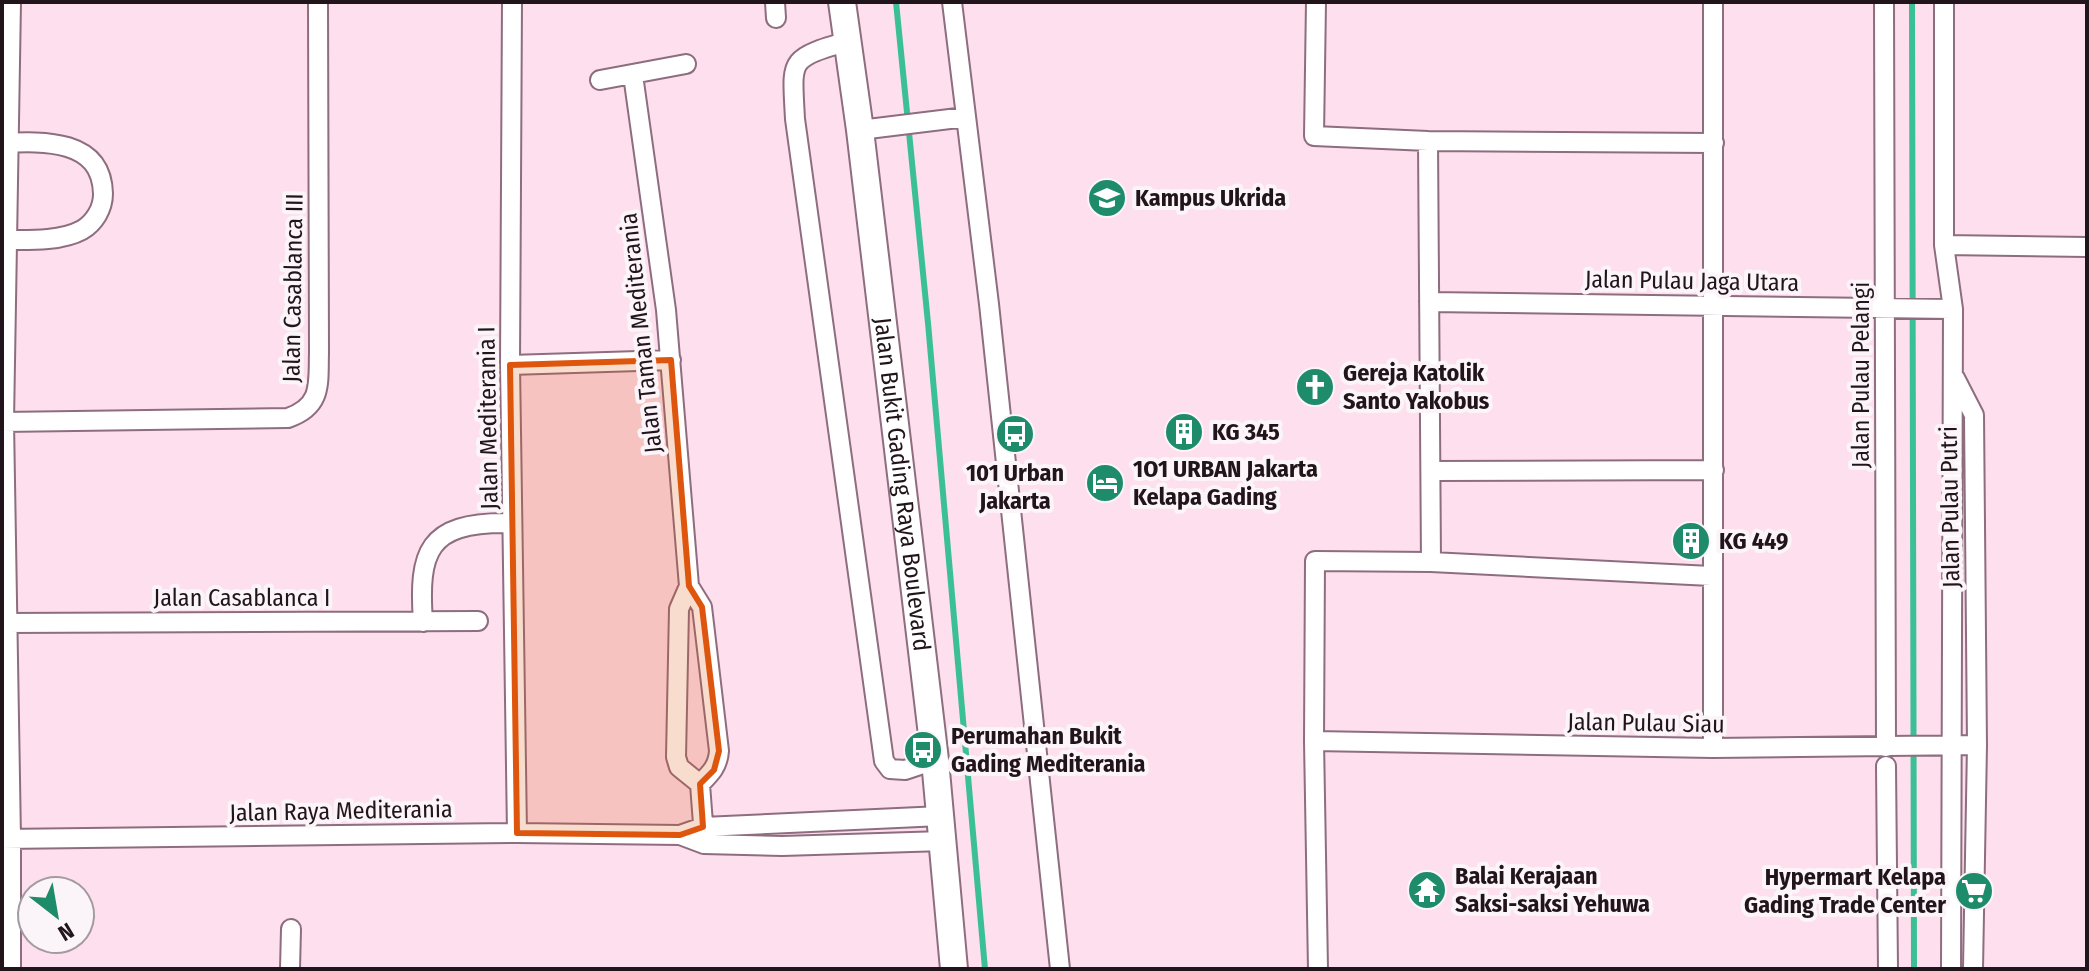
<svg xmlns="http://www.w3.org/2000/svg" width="2089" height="971" font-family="'Fira Sans Condensed',sans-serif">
	<rect width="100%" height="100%" fill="#fddfee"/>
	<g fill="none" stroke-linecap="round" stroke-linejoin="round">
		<path stroke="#3bbf94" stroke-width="6" d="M896 2 928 323 985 969
			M1912 2 1914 969"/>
		<defs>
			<path id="street" d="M11 2 4 422 11 838V969
				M512 2 510 365 517 833
				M775 2 776 18
				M952 2 989 304 1060 969
				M1316 2 1314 136 1428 141 1714 143
				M1884 2 1886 747
				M1944 2V245L1953 309 1951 969
				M848 41C787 59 792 59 795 119L884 761 890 769 905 770 935 760
				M633 75 666 310 689 586 702 607 719 751C718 766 711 773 700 784
				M600 80 686 64
				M860 130 966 117
				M1428 141 1431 562
				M2 143C44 141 102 139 103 194 103 209 94 223 82 230 60 242 26 240 2 240
				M1944 245 2087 247
				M1429 302 1953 309
				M510 365 671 360
				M1955 378 1974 415 1977 745 1973 969
				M2 422 288 418C323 406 318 383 319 352L318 2
				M1431 471 1714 470
				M689 586 679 609 676 757 679 767 700 784
				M423 622C418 551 428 523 505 523
				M2 623 478 621
				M1314 741 1713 748 1977 745
				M1713 748V2
				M1886 766 1888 969
				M700 784 704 837
				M680 835 704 844 782 846 944 841
				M2 839 517 833 680 835 703 827 941 816
				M290 969 291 929
				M1318 969 1314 741 1315 561 1431 562 1711 576"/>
			<g id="secondary">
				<path id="s1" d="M842 2 860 130 935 760 954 969"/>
			</g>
		</defs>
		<use href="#street" stroke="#8d6d7e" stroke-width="22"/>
		<use href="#secondary" stroke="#8d6d7e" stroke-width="30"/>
		<use href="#street" stroke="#fff" stroke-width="18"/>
		<use href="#secondary" stroke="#fff" stroke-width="26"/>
	</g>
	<path fill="#de560d" fill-opacity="0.2" stroke="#de560d" stroke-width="6" stroke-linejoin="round" d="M671 360 689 586 702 607 719 751 714 770 700 784 703 827 680 835 517 833 510 365Z"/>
	<defs>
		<symbol id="university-disc" viewBox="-11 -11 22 22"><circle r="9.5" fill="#1e8c6a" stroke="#fbf4f8"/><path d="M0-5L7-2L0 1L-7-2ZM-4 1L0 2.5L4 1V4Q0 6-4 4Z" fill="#fff"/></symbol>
		<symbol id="church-disc" viewBox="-11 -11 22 22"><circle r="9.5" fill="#1e8c6a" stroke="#fbf4f8"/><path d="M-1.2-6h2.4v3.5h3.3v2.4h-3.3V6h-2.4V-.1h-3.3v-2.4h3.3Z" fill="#fff"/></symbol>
		<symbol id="building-disc" viewBox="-11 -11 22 22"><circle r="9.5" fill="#1e8c6a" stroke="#fbf4f8"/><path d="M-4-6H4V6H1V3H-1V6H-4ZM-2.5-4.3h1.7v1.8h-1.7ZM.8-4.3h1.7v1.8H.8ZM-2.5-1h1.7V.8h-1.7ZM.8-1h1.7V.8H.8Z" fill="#fff"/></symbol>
		<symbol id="bus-disc" viewBox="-11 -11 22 22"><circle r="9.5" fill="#1e8c6a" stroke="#fbf4f8"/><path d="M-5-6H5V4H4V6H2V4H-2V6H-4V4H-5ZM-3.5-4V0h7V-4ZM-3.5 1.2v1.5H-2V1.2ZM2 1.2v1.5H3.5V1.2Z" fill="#fff"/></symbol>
		<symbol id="hotel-disc" viewBox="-11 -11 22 22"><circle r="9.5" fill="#1e8c6a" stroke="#fbf4f8"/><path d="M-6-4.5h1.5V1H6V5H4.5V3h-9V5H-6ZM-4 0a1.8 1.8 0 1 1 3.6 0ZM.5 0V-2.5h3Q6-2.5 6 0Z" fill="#fff"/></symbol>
		<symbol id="temple-disc" viewBox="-11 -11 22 22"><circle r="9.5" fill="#1e8c6a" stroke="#fbf4f8"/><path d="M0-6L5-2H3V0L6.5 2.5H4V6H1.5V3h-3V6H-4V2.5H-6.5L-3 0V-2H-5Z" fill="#fff"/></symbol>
		<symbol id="supermarket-disc" viewBox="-11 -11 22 22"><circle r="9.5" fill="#1e8c6a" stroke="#fbf4f8"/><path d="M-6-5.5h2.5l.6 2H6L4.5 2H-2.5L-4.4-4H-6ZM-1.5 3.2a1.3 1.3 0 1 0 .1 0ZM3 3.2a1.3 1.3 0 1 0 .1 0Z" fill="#fff"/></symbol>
	</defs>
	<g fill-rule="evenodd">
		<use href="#university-disc" x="1085" y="176" width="44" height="44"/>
		<use href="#church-disc" x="1293" y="365" width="44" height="44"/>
		<use href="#building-disc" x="1162" y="410" width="44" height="44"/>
		<use href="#bus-disc" x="993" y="412" width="44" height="44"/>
		<use href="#hotel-disc" x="1083" y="461" width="44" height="44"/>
		<use href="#building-disc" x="1669" y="519" width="44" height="44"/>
		<use href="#bus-disc" x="901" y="728" width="44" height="44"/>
		<use href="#temple-disc" x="1405" y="868" width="44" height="44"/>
		<use href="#supermarket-disc" x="1952" y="869" width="44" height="44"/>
	</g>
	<g text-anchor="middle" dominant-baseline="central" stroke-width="8" stroke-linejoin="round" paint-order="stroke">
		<g font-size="24" font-weight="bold" fill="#21151b" stroke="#fbf4f8" text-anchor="start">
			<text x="1135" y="198">Kampus Ukrida</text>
			<text x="1343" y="373">Gereja Katolik<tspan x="1343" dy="28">Santo Yakobus</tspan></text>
			<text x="1212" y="432">KG 345</text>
			<text x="1133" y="469">1O1 URBAN Jakarta<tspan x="1133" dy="28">Kelapa Gading</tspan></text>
			<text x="1015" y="473" text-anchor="middle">101 Urban<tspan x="1015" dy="28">Jakarta</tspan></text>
			<text x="1719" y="541">KG 449</text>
			<text x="951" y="736">Perumahan Bukit<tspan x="951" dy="28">Gading Mediterania</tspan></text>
			<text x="1455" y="876">Balai Kerajaan<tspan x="1455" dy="28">Saksi-saksi Yehuwa</tspan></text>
			<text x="1946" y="877" text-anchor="end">Hypermart Kelapa<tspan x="1946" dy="28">Gading Trade Center</tspan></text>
		</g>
		<g font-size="24" fill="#21151b" stroke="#fbf4f8">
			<text transform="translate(1692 281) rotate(1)">Jalan Pulau Jaga Utara</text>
			<text transform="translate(293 288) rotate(-89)">Jalan Casablanca III</text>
			<text transform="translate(641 333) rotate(-96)">Jalan Taman Mediterania</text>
			<text transform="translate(1861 375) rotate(-90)">Jalan Pulau Pelangi</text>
			<text transform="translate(488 418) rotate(-91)">Jalan Mediterania I</text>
			<text stroke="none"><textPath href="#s1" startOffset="486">Jalan Bukit Gading Raya Boulevard</textPath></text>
			<text transform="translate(1950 507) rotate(-91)">Jalan Pulau Putri</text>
			<text x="242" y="598">Jalan Casablanca I</text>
			<text transform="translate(1646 723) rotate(1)">Jalan Pulau Siau</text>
			<text transform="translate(341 811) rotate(-1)">Jalan Raya Mediterania</text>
		</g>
	</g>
	<rect width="2089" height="971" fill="none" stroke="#21151b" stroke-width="8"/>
	<g transform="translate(56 915) rotate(149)"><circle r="38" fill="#fbf4f8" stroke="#a49ba0" stroke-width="2"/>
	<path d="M0-6L14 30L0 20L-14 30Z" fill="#1e8c6a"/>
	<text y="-12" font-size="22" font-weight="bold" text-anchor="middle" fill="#21151b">N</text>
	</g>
</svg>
